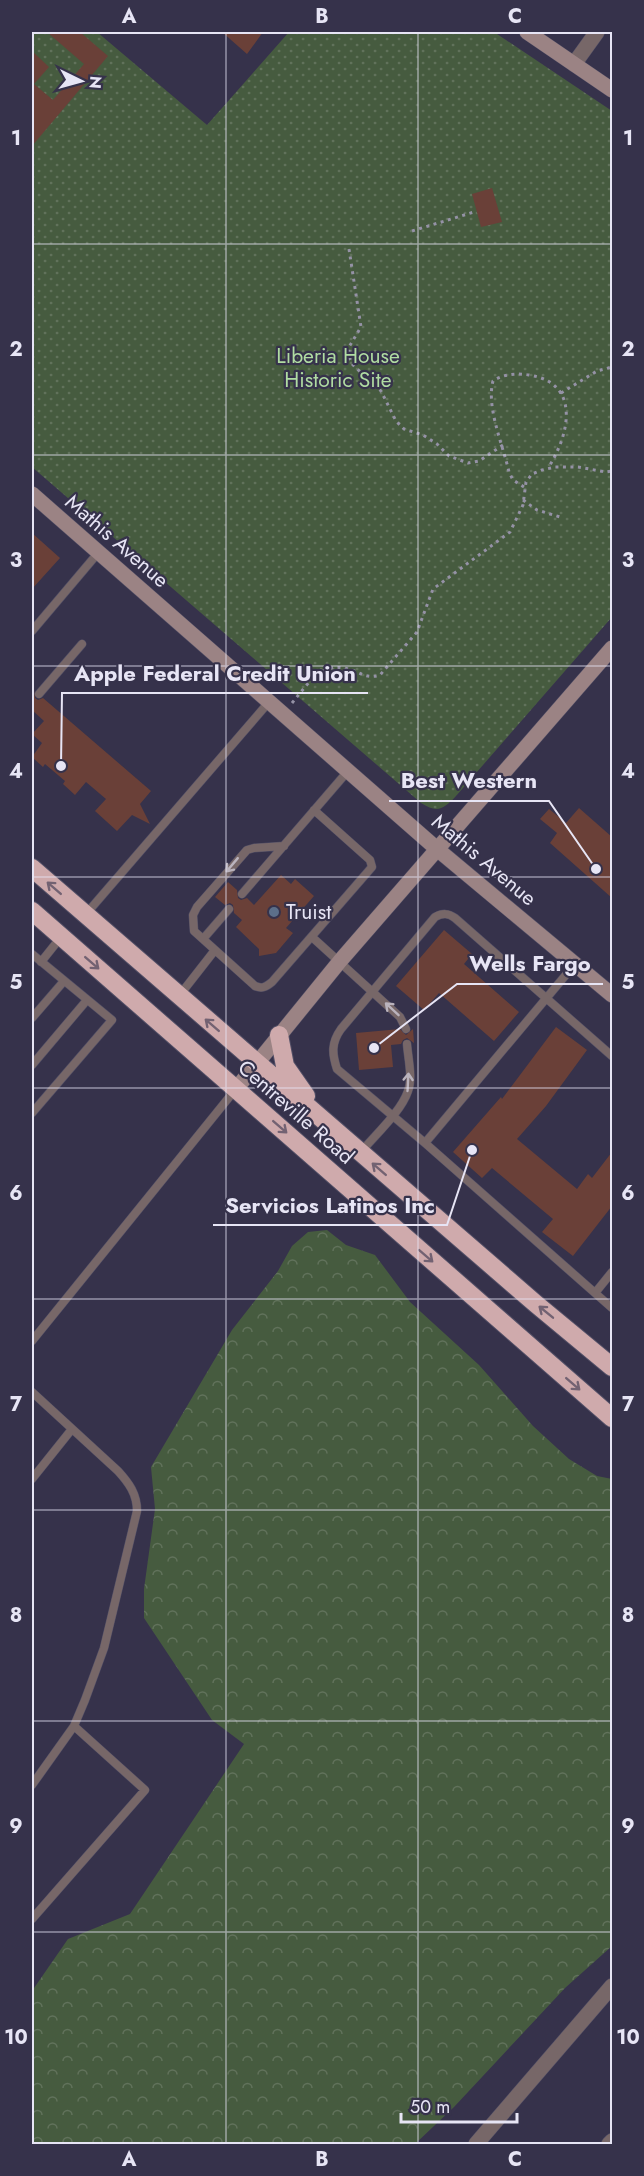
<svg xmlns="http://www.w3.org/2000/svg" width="644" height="2176" font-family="Jost,sans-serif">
	<defs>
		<pattern id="forest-crowns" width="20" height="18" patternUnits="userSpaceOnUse" patternTransform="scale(1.5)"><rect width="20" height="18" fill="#465b3f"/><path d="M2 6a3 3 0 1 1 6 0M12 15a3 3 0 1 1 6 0" fill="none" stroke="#61725b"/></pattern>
		<pattern id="park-dots" width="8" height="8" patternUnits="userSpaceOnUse" patternTransform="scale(1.5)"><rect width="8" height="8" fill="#465b3f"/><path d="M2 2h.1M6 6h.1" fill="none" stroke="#61725b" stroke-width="1.8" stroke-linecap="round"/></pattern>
	</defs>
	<rect width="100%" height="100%" fill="#36324b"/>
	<path fill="url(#forest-crowns)" d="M327 1230 346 1245 375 1255 410 1302 479 1365 533 1426 569 1459 597 1476 612 1479V1946L565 1988 454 2107 415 2144H32V1991L68 1939 130 1914 244 1744 212 1720 144 1618V1589L155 1509 151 1467 232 1330 278 1271 292 1246 308 1232Z"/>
	<path fill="url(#park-dots)" d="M32 32H97L207 125 289 32H494L612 111V617L456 796C443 810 437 813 421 803L32 467Z"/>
	<path fill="#6a4038" d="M47 32H80L108 56 32 146V51L49 67 34 84 53 100 84 64Z
		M222 32H263L247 54Z
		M492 188 502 222 481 227 472 194Z
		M32 533 60 558 32 589Z
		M32 688 34 690 35 698 38 700 43 698 151 791 140 804 150 824 132 815 117 831 95 811 106 799 86 782 75 795 63 784 65 781 45 764 43 767 32 757 42 743 32 734 44 721 32 710Z
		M579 808 612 837V898L550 843 557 833 540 819 549 809 566 823Z
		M281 875 291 884 295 879 314 896 286 928 293 933 276 953 259 956V949L236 927 242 920 234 913 233 905 230 903 225 905 215 897 228 882 237 890 238 898 241 900 247 898 254 905Z
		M444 930 472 954 464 964 519 1012 494 1041 439 993 424 1010 396 986Z
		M556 1027 587 1050 546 1106 517 1139 577 1189 588 1174 592 1178 612 1152V1206L573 1256 542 1232 553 1219 492 1168 482 1178 453 1152 501 1097 502 1099Z
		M400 1029 406 1035 413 1029 414 1043 407 1038 403 1040 401 1044 391 1045 393 1067 359 1070 356 1033Z"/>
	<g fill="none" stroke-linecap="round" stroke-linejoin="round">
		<defs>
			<path id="lane" d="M32 631 98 553
				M39 694 82 644
				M284 846 254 848 247 850 197 907 193 915 194 931 255 986C262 989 266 987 272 982L372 867 370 860 314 810
				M242 894 348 771
				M86 914 269 702
				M312 937 400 1017 406 1029
				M203 939 229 909
				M32 954 112 1020 32 1113
				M41 962 61 937
				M179 996 215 950
				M32 1018 64 981
				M612 1056 455 918C448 913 443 913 435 917L341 1029C331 1043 332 1054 337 1069L425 1143 612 1308
				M32 1065 87 1000
				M425 1143 575 964
				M361 1152C375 1135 401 1112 408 1091 413 1078 408 1058 407 1044
				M595 1293 612 1272
				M32 1341 235 1090
				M32 1392 118 1471C129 1483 137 1494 137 1511L104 1648 85 1700 74 1726 32 1785
				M32 1479 72 1429
				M32 1919 145 1790 74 1726"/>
			<path id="street" d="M574 64 597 32
				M476 2144 612 1986
				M609 2144 612 2141"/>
			<path id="secondary" d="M527 32 612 90
				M32 494 437 849 612 995
				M236 1089 340 961 612 648"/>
			<path id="highway" d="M32 868 536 1304 612 1367
				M32 911 612 1418
				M279 1035 285 1066 306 1096"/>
		</defs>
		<use href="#lane" stroke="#524f66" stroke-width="9"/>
		<use href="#street" stroke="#524f66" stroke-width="16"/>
		<use href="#secondary" stroke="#524f66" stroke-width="16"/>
		<use href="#highway" stroke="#524f66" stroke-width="20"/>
		<path stroke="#9592a6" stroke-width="3" stroke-dasharray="3 4.5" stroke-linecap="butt" d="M412 231 474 212
			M349 249 361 327 349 347V357L353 365 381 391 396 421 404 429 423 435 437 444 449 456 468 463 479 461 503 445
			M561 393 597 371 612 367
			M524 487 513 480 509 472C503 445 486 407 493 381 503 374 517 373 529 375 582 383 569 436 548 468
			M523 500 537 510 560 517
			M292 703C312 679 323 658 357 672 365 676 371 678 380 675L417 632 433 589 510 532 523 505 526 482 532 474 542 470 555 467H578L606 472 612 471"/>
		<use href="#lane" stroke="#776768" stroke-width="8"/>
		<use href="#street" stroke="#776768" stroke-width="15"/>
		<use href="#secondary" stroke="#9b8384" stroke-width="15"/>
		<use href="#highway" stroke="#cfaaac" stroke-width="18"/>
	</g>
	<defs><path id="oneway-shaft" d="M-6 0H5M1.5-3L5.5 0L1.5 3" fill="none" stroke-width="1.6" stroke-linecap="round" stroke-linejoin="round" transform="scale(1.5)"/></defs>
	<g stroke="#bab3bd">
		<use href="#oneway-shaft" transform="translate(232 865) rotate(130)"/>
		<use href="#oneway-shaft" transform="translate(392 1009) rotate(-137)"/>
		<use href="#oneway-shaft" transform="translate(408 1082) rotate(-87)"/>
	</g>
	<g stroke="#736272">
		<use href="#oneway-shaft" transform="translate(54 888) rotate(-139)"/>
		<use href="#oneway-shaft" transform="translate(92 963) rotate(41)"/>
		<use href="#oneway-shaft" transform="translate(212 1025) rotate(-139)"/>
		<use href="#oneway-shaft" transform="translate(280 1127) rotate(41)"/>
		<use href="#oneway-shaft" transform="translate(379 1169) rotate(-139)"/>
		<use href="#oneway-shaft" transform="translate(426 1256) rotate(41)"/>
		<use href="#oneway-shaft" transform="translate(546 1312) rotate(-141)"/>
		<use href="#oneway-shaft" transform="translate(573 1384) rotate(41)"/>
	</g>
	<path fill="none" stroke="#e7e5f5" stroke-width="1.5" stroke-opacity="0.55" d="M226 32V2144M418 32V2144M32 244H612M32 455H612M32 666H612M32 877H612M32 1088H612M32 1299H612M32 1510H612M32 1721H612M32 1932H612"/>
	<circle fill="#5c6f8a" stroke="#36324b" stroke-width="2" cx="274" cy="912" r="6"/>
	<g text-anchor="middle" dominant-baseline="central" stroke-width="4.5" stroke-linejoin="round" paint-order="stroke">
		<g font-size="21" fill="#b0dca2" stroke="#36324b">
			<text x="338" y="356">Liberia House<tspan x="338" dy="24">Historic Site</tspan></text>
		</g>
		<g font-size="21" fill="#e7e5f5" stroke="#36324b">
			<text transform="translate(117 541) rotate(41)">Mathis Avenue</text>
			<text transform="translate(484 860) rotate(40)">Mathis Avenue</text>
			<text transform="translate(296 1112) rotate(41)">Centreville Road</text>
		</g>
		<g font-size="21" fill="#e7e5f5" stroke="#36324b" text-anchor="start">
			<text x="286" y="912">Truist</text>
		</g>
	</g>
	<path fill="none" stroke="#e7e5f5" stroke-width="2" d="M61 766L62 693H368M596 869L549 801H389M374 1048L457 984H603M472 1150L447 1225H213"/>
	<g fill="#e7e5f5" stroke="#36324b" stroke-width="2">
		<circle cx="61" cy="766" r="6"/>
		<circle cx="596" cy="869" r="6"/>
		<circle cx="374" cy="1048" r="6"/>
		<circle cx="472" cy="1150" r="6"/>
	</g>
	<g font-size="22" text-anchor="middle" font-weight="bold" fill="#e7e5f5" stroke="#36324b" stroke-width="4.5" stroke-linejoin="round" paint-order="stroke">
		<text x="215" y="681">Apple Federal Credit Union</text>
		<text x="469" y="788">Best Western</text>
		<text x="530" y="971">Wells Fargo</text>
		<text x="330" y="1213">Servicios Latinos Inc</text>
	</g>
	<rect width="644" height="2176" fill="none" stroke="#36324b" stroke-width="66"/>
	<g transform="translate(81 81) rotate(95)" stroke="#36324b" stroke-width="4.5" paint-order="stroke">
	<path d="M0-4.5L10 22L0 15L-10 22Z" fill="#e7e5f5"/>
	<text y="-9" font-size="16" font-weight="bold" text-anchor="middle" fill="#e7e5f5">N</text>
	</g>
	<path d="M401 2113v9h116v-9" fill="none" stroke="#e7e5f5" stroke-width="3"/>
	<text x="410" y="2113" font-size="18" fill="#e7e5f5" stroke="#36324b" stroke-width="4.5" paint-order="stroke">50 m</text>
	<rect x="33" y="33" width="578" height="2110" fill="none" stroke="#e7e5f5" stroke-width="2"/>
	<g font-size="20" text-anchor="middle" font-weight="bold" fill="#e7e5f5">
		<text x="129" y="23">A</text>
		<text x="322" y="23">B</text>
		<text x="515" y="23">C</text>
		<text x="16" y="145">1</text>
		<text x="628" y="145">1</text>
		<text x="16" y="356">2</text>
		<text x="628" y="356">2</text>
		<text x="16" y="567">3</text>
		<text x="628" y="567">3</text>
		<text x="16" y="778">4</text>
		<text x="628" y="778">4</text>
		<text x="16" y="989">5</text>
		<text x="628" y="989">5</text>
		<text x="16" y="1200">6</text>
		<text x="628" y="1200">6</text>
		<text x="16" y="1411">7</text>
		<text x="628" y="1411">7</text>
		<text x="16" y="1622">8</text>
		<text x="628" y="1622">8</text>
		<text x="16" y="1833">9</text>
		<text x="628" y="1833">9</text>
		<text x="16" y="2044">10</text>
		<text x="628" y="2044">10</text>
		<text x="129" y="2166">A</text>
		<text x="322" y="2166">B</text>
		<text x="515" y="2166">C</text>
	</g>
</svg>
